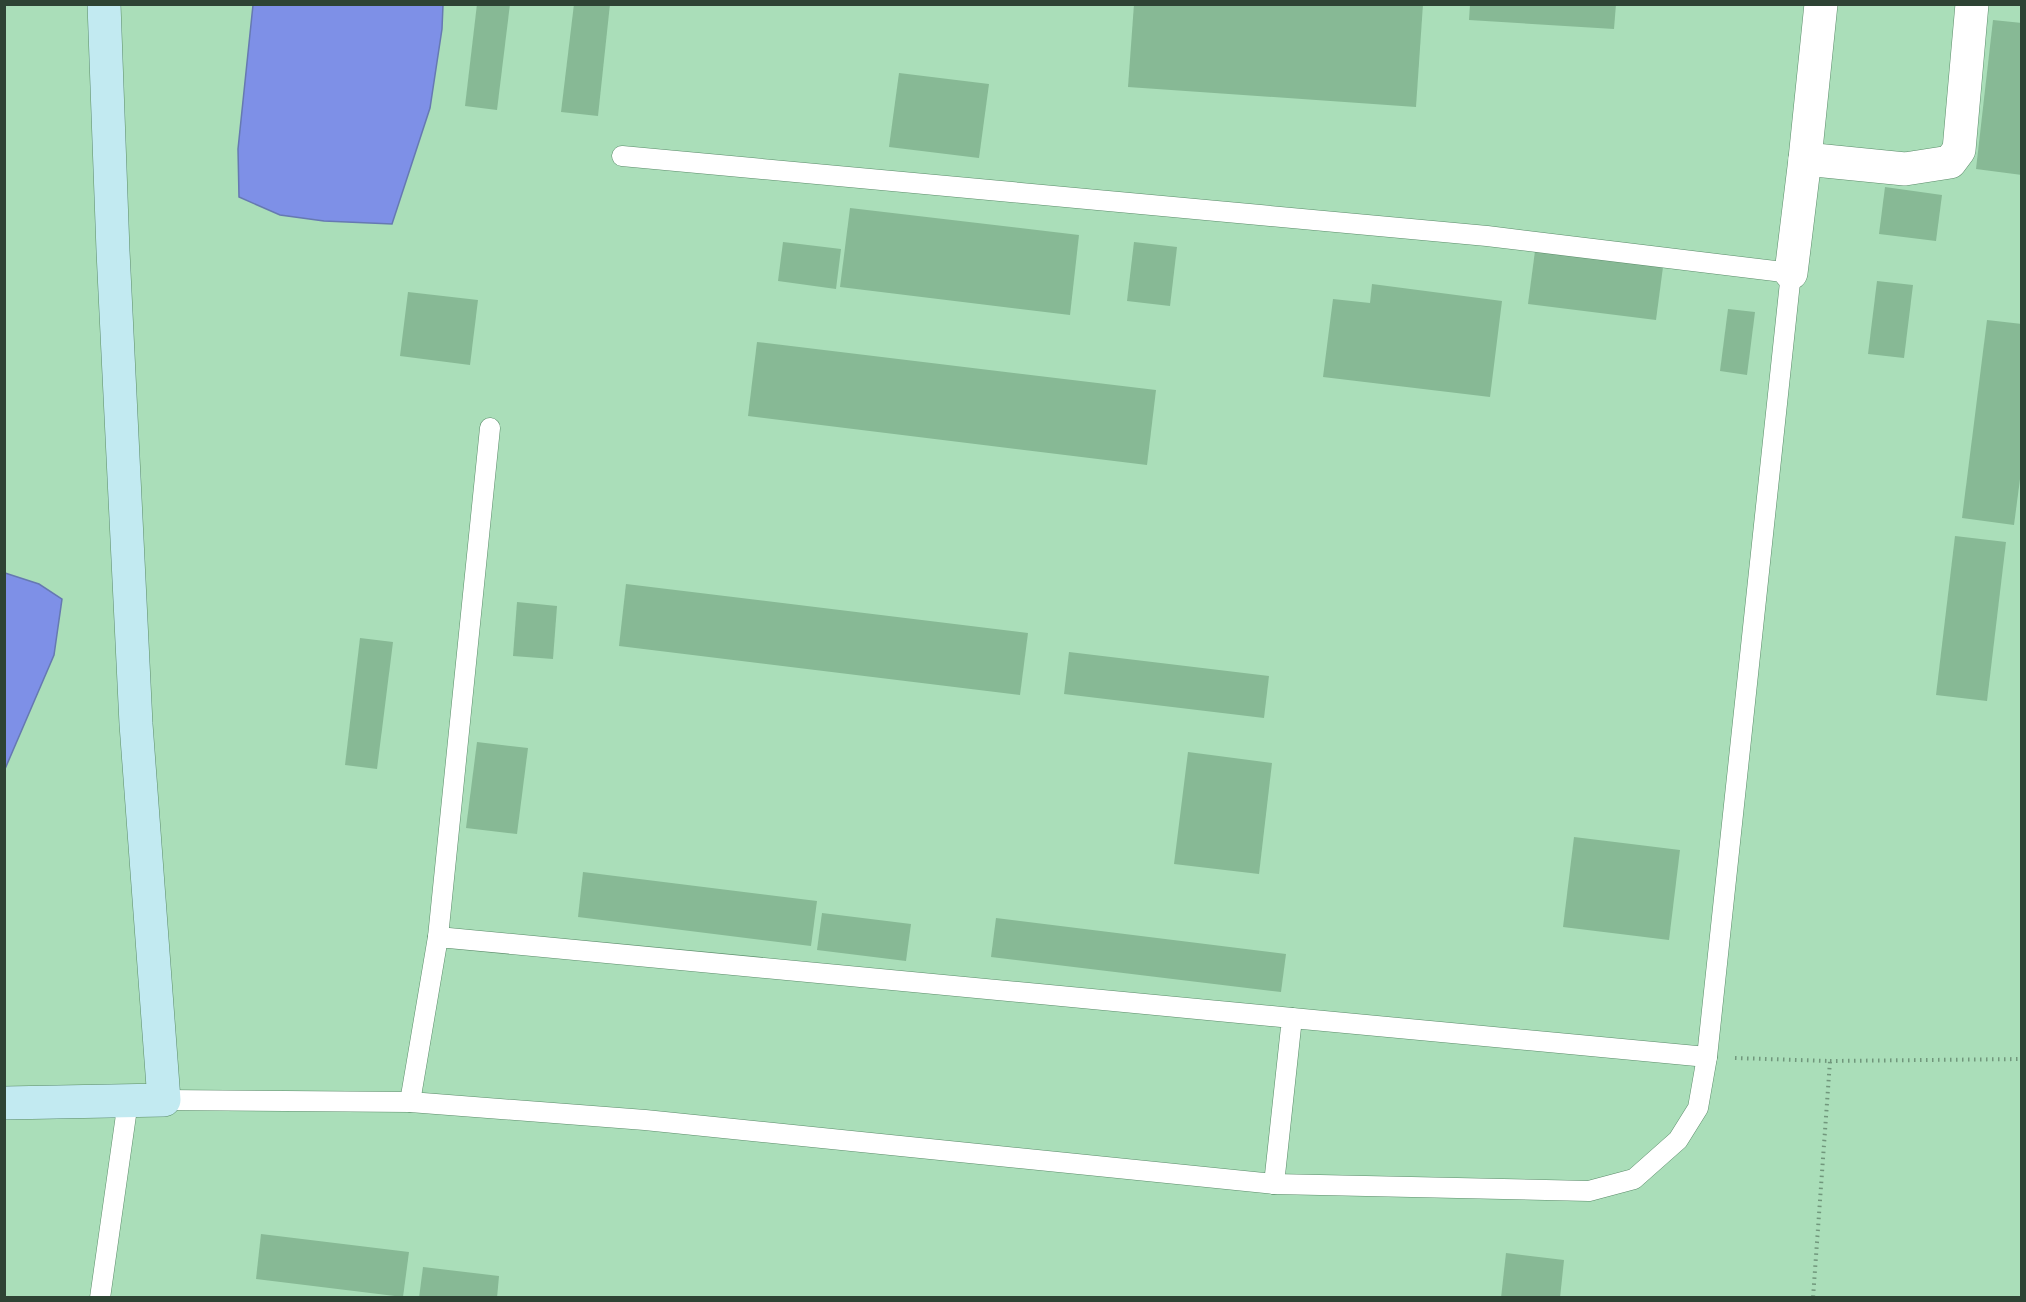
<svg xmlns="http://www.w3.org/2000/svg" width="2026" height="1302" font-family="Commissioner,sans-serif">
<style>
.water{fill:#7e90e7;stroke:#6679b1;stroke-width:1.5}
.building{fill:#87b995}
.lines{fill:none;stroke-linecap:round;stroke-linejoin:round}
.lane-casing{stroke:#5b8c6a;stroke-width:21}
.street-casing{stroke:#5b8c6a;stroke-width:34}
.secondary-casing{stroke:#5b8c6a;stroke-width:34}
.path{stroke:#71977c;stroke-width:4;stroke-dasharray:1.5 4.5;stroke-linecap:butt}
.lane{stroke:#fff;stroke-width:20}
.street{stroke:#fff;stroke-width:33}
.secondary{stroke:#c2eaf1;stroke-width:33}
</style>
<rect width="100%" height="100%" fill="#aadeb9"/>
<g class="water">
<polygon points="253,5 443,5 442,29 430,108 392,224 324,221 280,215 239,197 238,149"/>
<polygon points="5,573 39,584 62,599 54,655 5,769"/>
</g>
<g class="building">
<polygon points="477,4 510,4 497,110 465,106"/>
<polygon points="574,4 610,4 598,116 561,112"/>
<polygon points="1134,4 1423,4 1416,107 1128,87"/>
<polygon points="1470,4 1616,4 1614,29 1469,20"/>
<polygon points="1993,20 2022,23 2022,175 1976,169"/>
<polygon points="899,73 989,84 979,158 889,147"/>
<polygon points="1885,187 1942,195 1936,241 1879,234"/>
<polygon points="850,208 1079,235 1070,315 840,287"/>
<polygon points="783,242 841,249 836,289 778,281"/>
<polygon points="1134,242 1177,247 1170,306 1127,301"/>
<polygon points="1535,251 1663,267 1656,320 1528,304"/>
<polygon points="1877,281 1913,285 1904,358 1868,354"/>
<polygon points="1372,284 1502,301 1490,397 1323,377 1333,299 1370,303"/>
<polygon points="408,292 478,300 470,365 400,356"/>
<polygon points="1728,309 1755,312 1747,375 1720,371"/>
<polygon points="1987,320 2022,324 2022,464 2014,525 1962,518"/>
<polygon points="757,342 1156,390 1147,465 748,416"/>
<polygon points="1955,536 2006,542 1987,701 1936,695"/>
<polygon points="626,584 1028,633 1020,695 619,646"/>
<polygon points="517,602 557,606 553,659 513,656"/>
<polygon points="360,638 393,642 377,769 345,765"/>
<polygon points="1069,652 1269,676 1264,718 1064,694"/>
<polygon points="477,742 528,748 517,834 466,828"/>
<polygon points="1188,752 1272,763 1259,874 1174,864"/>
<polygon points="1574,837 1680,850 1669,940 1563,927"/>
<polygon points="583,872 817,901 811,946 578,917"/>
<polygon points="822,913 911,924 906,961 817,950"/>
<polygon points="996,918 1286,954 1281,992 991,957"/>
<polygon points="261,1234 409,1252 403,1297 256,1279"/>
<polygon points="1506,1253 1564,1260 1560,1298 1501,1298"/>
<polygon points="423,1267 499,1276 497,1298 419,1298"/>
</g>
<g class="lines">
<g class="lane-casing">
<g id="lane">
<polyline points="438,937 490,428"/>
<polyline points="1292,1018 1707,1057"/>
<polyline points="164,1100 410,1102 645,1120 1274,1184 1589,1191 1634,1179 1678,1140 1698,1108 1707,1057 1791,273 1487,236 622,156"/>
<polyline points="410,1102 438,937 1292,1018 1274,1184"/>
<polyline points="100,1298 128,1101"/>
</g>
</g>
<g class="street-casing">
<g id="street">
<polyline points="1805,159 1905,169 1950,162 1959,150 1972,4"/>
<polyline points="1791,273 1805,159 1821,4"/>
</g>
</g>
<g class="secondary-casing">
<polyline id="secondary" points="4,1103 164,1100 136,724 113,251 104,4"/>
</g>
<g class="path">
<polyline points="1735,1058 1830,1061 1813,1298"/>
<polyline points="1830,1061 2022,1059"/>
</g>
<use href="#lane" class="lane"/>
<use href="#street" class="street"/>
<use href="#secondary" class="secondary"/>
</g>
<rect width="2026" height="1302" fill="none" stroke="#2e4334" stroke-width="12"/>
</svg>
